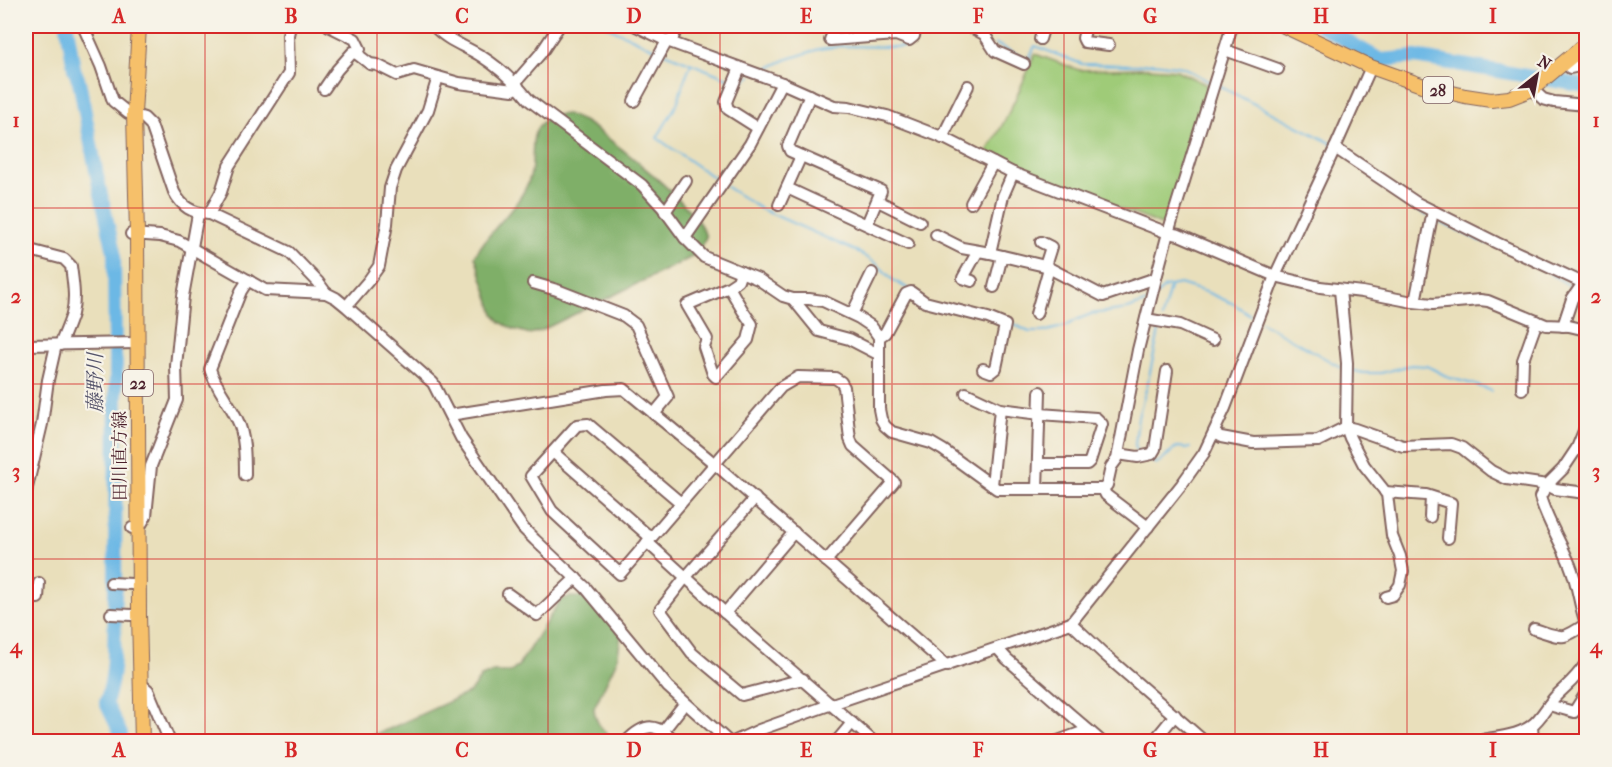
<svg xmlns="http://www.w3.org/2000/svg" width="1612" height="767" font-family="'IM FELL French Canon','Noto Serif JP',serif">
<style>
.green{fill:#9fcb78;stroke:#747552;stroke-width:1.5}
.forest{fill:#7faf68;stroke:#64674a;stroke-width:1.5}
.lines{fill:none;stroke-linecap:round;stroke-linejoin:round}
.stream{stroke:#6cb8e5;stroke-width:2}
.river{stroke:#6cb8e5;stroke-width:14}
.minor-casing{stroke:#82625d;stroke-width:14}
.major-casing{stroke:#82625d;stroke-width:16}
.minor{stroke:#fff;stroke-width:10}
.major{stroke:#f6c06b;stroke-width:14}
.grid{fill:none;stroke:#d62828;stroke-width:1.5;stroke-opacity:0.55}
.labels{text-anchor:middle;dominant-baseline:central;stroke-width:4.5;stroke-linejoin:round;paint-order:stroke}
.shield{fill:#f7f3e8;stroke:#7e5f64;stroke-width:1.5}
.shield-label{font-size:16px;font-weight:bold;fill:#4a1f2b}
.street-label{font-size:18px;fill:#4a1f2b;stroke:#f7f3e8}
.water-label{font-size:20px;font-style:italic;fill:#56556c;stroke:#f7f3e8}
.neatline{fill:none;stroke:#d62828;stroke-width:2}
.grid-label{font-size:20px;text-anchor:middle;font-weight:bold;fill:#d62828}
</style>
<rect width="100%" height="100%" fill="#f7f3e8"/>
<filter id="ink" filterUnits="userSpaceOnUse"><feTurbulence type="fractalNoise" baseFrequency=".0167" numOctaves="2"/><feDisplacementMap in="SourceGraphic" scale="12" xChannelSelector="R" yChannelSelector="G"/><feConvolveMatrix kernelMatrix="1 2 1 2 8 2 1 2 1" color-interpolation-filters="sRGB"/></filter>
<filter id="wash" filterUnits="userSpaceOnUse"><feTurbulence type="fractalNoise" baseFrequency=".008" numOctaves="4" result="noise"/><feDisplacementMap in="SourceGraphic" scale="24" xChannelSelector="R" yChannelSelector="G"/><feGaussianBlur stdDeviation="1.35" result="paint"/><feColorMatrix in="noise" values="0 0 0 0 0 0 0 0 0 0 0 0 0 0 0 0 0 1.4 0 .05"/><feComposite in="paint" operator="in"/></filter>
<g filter="url(#wash)">
<rect width="100%" height="100%" fill="#e9dfbb"/>
<path class="green" d="M1035,54L1079,70L1148,68L1176,70L1207,85L1167,221L1161,225L1014,166L986,153C1006,122 1021,88 1035,54Z"/>
<g class="forest">
<path d="M566,114C571,116 577,118 583,121C610,137 699,208 706,237L699,251L688,259L540,331L530,334L513,329L500,322L494,314L475,256C490,228 521,207 530,177C535,162 529,139 538,127C544,118 555,115 566,114Z"/>
<path d="M571,597H581L592,602L621,636L617,660L594,708C595,724 604,732 616,741L353,742L389,729L470,692L481,677L493,672H511L519,665L557,605L562,599Z"/>
</g>
<g class="lines">
<g class="stream">
<polyline points="606,26 657,50"/>
<polyline points="996,44 1028,60 1035,46 1082,64 1139,65 1154,63 1183,67 1210,82"/>
<polyline points="665,53 732,80"/>
<polyline points="691,64 685,78 677,104 657,138 720,182"/>
<polyline points="762,71 785,60 819,49 842,46 895,47 910,46"/>
<polyline points="738,82 740,83 751,76"/>
<polyline points="1217,85 1331,143 1332,145"/>
<polyline points="725,186 761,209 858,252 877,264 894,281 909,289"/>
<polyline points="1387,189 1427,216"/>
<polyline points="1435,220 1487,244"/>
<polyline points="1549,273 1572,287"/>
<polyline points="1156,295 1165,287 1180,284 1206,292 1234,304 1256,319"/>
<polyline points="1162,318 1170,287"/>
<polyline points="1008,321 1029,332 1043,332 1066,326 1076,320 1091,314 1128,309 1147,302"/>
<polyline points="1261,322 1342,368"/>
<polyline points="1351,370 1363,373 1381,373 1411,365 1427,366 1450,378 1473,384 1492,391"/>
<polyline points="1140,453 1137,451 1135,445 1138,417 1147,386 1160,326"/>
<polyline points="1148,458 1157,464 1177,447 1190,448"/>
</g>
<g class="river">
<path d="M67,26L74,69L79,81L98,181L114,252L115,357L116,363L115,597C113,635 118,666 106,703L121,734L119,742"/>
<polyline points="1321,26 1381,60 1415,57 1586,86"/>
</g>
</g>
</g>
<g filter="url(#ink)">
<g class="lines">
<g class="minor-casing">
<g id="minor">
<path d="M83,26L101,66L113,101L128,113L144,118L151,125L174,192C182,207 192,213 209,214L289,252L318,282L326,293"/>
<polyline points="329,26 355,39 360,49 357,54 370,64 377,65 397,75 414,70 459,83 513,90 518,86"/>
<path d="M434,26C446,40 465,46 481,56C500,68 515,82 529,100L642,185L663,208L685,238L704,257L758,279L783,296L793,299H809L823,301L859,318L871,326L879,337V409L881,419L885,426L892,432L931,443L943,450L997,489H1103"/>
<polyline points="636,26 667,41 782,83 834,106 849,107 887,116 944,138 1013,173 1168,233 1179,235 1275,276 1320,287 1362,292 1413,302 1433,304 1480,300 1488,301 1546,325 1569,326 1586,330"/>
<polyline points="836,26 830,40 896,35 909,40 914,36 916,26"/>
<polyline points="962,26 971,27 984,34 995,51 1024,64"/>
<polyline points="1086,26 1083,38 1085,42 1109,45"/>
<polyline points="1040,39 1044,26"/>
<polyline points="671,42 678,26"/>
<polyline points="1225,50 1278,69"/>
<polyline points="1565,63 1570,68 1579,66 1586,60"/>
<polyline points="740,68 726,102 728,109 758,128"/>
<polyline points="515,83 541,53 559,26"/>
<polyline points="324,89 337,70 353,52 357,54"/>
<polyline points="1532,89 1543,99 1554,102 1586,105"/>
<polyline points="810,95 788,146 790,151 881,191 867,224"/>
<polyline points="634,101 667,41"/>
<polyline points="942,138 968,86"/>
<polyline points="1335,148 1417,203 1497,243 1583,283 1586,280"/>
<polyline points="1013,173 1003,196 990,253 1045,266 1103,296 1156,278"/>
<polyline points="787,188 908,244"/>
<polyline points="878,201 920,222"/>
<polyline points="971,203 993,163"/>
<polyline points="779,205 801,156"/>
<polyline points="665,212 686,181"/>
<polyline points="209,214 221,192 229,166 289,73 288,35 290,26"/>
<polyline points="131,234 160,236 179,241 265,290 326,293 336,298 347,307 433,383 461,438 523,528 535,540 586,588 668,687 729,742"/>
<polyline points="936,235 962,248 990,253"/>
<polyline points="685,238 750,144 782,83"/>
<polyline points="1041,242 1051,247 1045,266"/>
<path d="M26,249L64,259L71,266C73,282 76,298 72,314C69,324 64,335 60,345"/>
<polyline points="972,281 963,278 978,251"/>
<polyline points="533,283 557,290 624,316 636,325 668,397 654,414"/>
<polyline points="729,287 743,311 752,324 748,340 716,377 713,374 704,347 707,339 687,305 729,287 738,281 741,272"/>
<polyline points="994,287 1002,256"/>
<polyline points="1340,290 1347,363 1346,427 1350,438 1364,465 1387,494 1392,536 1400,556 1403,571 1400,585 1393,595 1386,597"/>
<polyline points="793,299 819,331 849,339 878,354"/>
<polyline points="350,302 369,280 379,266 387,224 390,188 396,170 428,110 438,77"/>
<polyline points="1413,302 1416,297 1433,211"/>
<polyline points="852,314 872,273"/>
<polyline points="1036,314 1049,268"/>
<polyline points="1146,319 1180,325 1213,340"/>
<polyline points="1563,326 1572,299 1583,283"/>
<polyline points="879,337 885,333 906,294 911,292 925,302 988,318 1005,325 996,368 991,372 983,369"/>
<polyline points="26,345 137,343"/>
<polyline points="1522,389 1523,360 1537,321"/>
<polyline points="966,393 1000,409"/>
<polyline points="450,415 606,390 624,389 715,464 947,666"/>
<path d="M1586,426L1577,448L1563,469L1547,485L1540,497C1547,521 1561,542 1570,565C1578,584 1579,605 1586,623"/>
<polyline points="1214,433 1221,437 1253,443 1318,441 1346,427 1355,429 1403,446 1451,444 1462,448 1491,471 1507,479 1547,485 1555,489 1586,493"/>
<polyline points="553,452 651,538"/>
<polyline points="1118,454 1138,457 1152,454 1155,449 1167,371"/>
<path d="M245,475C245,458 245,434 237,419C229,402 216,388 210,369L241,291L248,280"/>
<polyline points="992,485 1000,409 1040,414 1096,418 1102,424 1090,461 1087,464 1038,464"/>
<polyline points="1037,489 1040,392"/>
<polyline points="1103,489 1107,485 1111,467 1117,459 1138,350 1156,278 1168,233 1232,26"/>
<polyline points="1103,489 1106,495 1148,527"/>
<polyline points="26,492 42,424 48,380 56,345"/>
<polyline points="1385,492 1426,495 1451,503 1448,538"/>
<polyline points="755,498 685,578 660,610 692,653 742,695 803,679"/>
<polyline points="681,503 588,424 577,425 531,476 552,511 620,574 781,387 798,377 835,378 841,382 844,387 850,439 853,446 894,482 826,561"/>
<polyline points="1430,517 1431,497"/>
<polyline points="132,528 139,528 146,516 151,466 177,400 176,366 183,296 198,214"/>
<polyline points="647,542 725,613 874,742"/>
<polyline points="111,583 132,584"/>
<polyline points="508,594 537,615 576,578"/>
<polyline points="26,597 38,598 39,583"/>
<polyline points="725,613 794,532"/>
<polyline points="111,614 132,615"/>
<polyline points="1071,623 1105,655 1205,742"/>
<path d="M1534,629C1563,638 1561,641 1586,624"/>
<polyline points="998,649 1007,659 1102,742"/>
<polyline points="141,684 148,690 170,742"/>
<polyline points="1549,705 1574,712 1586,693"/>
<polyline points="1532,725 1533,742"/>
<polyline points="664,730 685,703"/>
<path d="M626,742C646,721 657,724 677,742"/>
<polyline points="733,742 759,730 832,704 1071,623 1182,484 1204,453 1225,408 1275,276 1335,148 1371,67"/>
<polyline points="836,742 852,723"/>
<polyline points="1055,742 1088,730"/>
<polyline points="1153,742 1175,715"/>
<path d="M1467,742C1487,738 1514,738 1531,726C1541,719 1547,706 1555,697C1568,684 1576,679 1586,663"/>
</g>
</g>
<g class="major-casing">
<g id="major">
<polyline points="139,26 134,114 137,234 139,614 142,742"/>
<polyline points="1284,26 1371,67 1427,87 1465,96 1491,100 1509,98 1532,89 1586,44"/>
</g>
</g>
<use href="#minor" class="minor"/>
<use href="#major" class="major"/>
</g>
</g>
<path class="grid" d="M205,26V742M377,26V742M548,26V742M720,26V742M892,26V742M1064,26V742M1235,26V742M1407,26V742M26,208H1586M26,384H1586M26,559H1586"/>
<g class="labels">
<g class="shield">
<rect x="1423" y="77" width="30" height="26" rx="4.5"/>
<rect x="123" y="370" width="30" height="26" rx="4.5"/>
</g>
<g class="shield-label">
<text x="1438" y="90">28</text>
<text x="138" y="383">22</text>
</g>
<g class="street-label">
<text transform="translate(120 456) rotate(-90)">田川直方線</text>
</g>
<g class="water-label">
<text transform="translate(95 383) rotate(-90)">藤野川</text>
</g>
</g>
<rect width="1612" height="767" fill="none" stroke="#f7f3e8" stroke-width="66"/>
<g transform="translate(1537 75) rotate(31)" stroke="#f7f3e8" stroke-width="4.5" paint-order="stroke">
<path d="M0-4.5L10 22L0 15L-10 22Z" fill="#4a1f2b"/>
<text y="-9" font-size="16" font-weight="bold" text-anchor="middle" fill="#4a1f2b">N</text>
</g>
<rect x="33" y="33" width="1546" height="701" class="neatline"/>
<g class="grid-label">
<text x="119" y="23">A</text>
<text x="291" y="23">B</text>
<text x="462" y="23">C</text>
<text x="634" y="23">D</text>
<text x="806" y="23">E</text>
<text x="978" y="23">F</text>
<text x="1150" y="23">G</text>
<text x="1321" y="23">H</text>
<text x="1493" y="23">I</text>
<text x="16" y="127">1</text>
<text x="1596" y="127">1</text>
<text x="16" y="303">2</text>
<text x="1596" y="303">2</text>
<text x="16" y="478">3</text>
<text x="1596" y="478">3</text>
<text x="16" y="653">4</text>
<text x="1596" y="653">4</text>
<text x="119" y="757">A</text>
<text x="291" y="757">B</text>
<text x="462" y="757">C</text>
<text x="634" y="757">D</text>
<text x="806" y="757">E</text>
<text x="978" y="757">F</text>
<text x="1150" y="757">G</text>
<text x="1321" y="757">H</text>
<text x="1493" y="757">I</text>
</g>
</svg>
